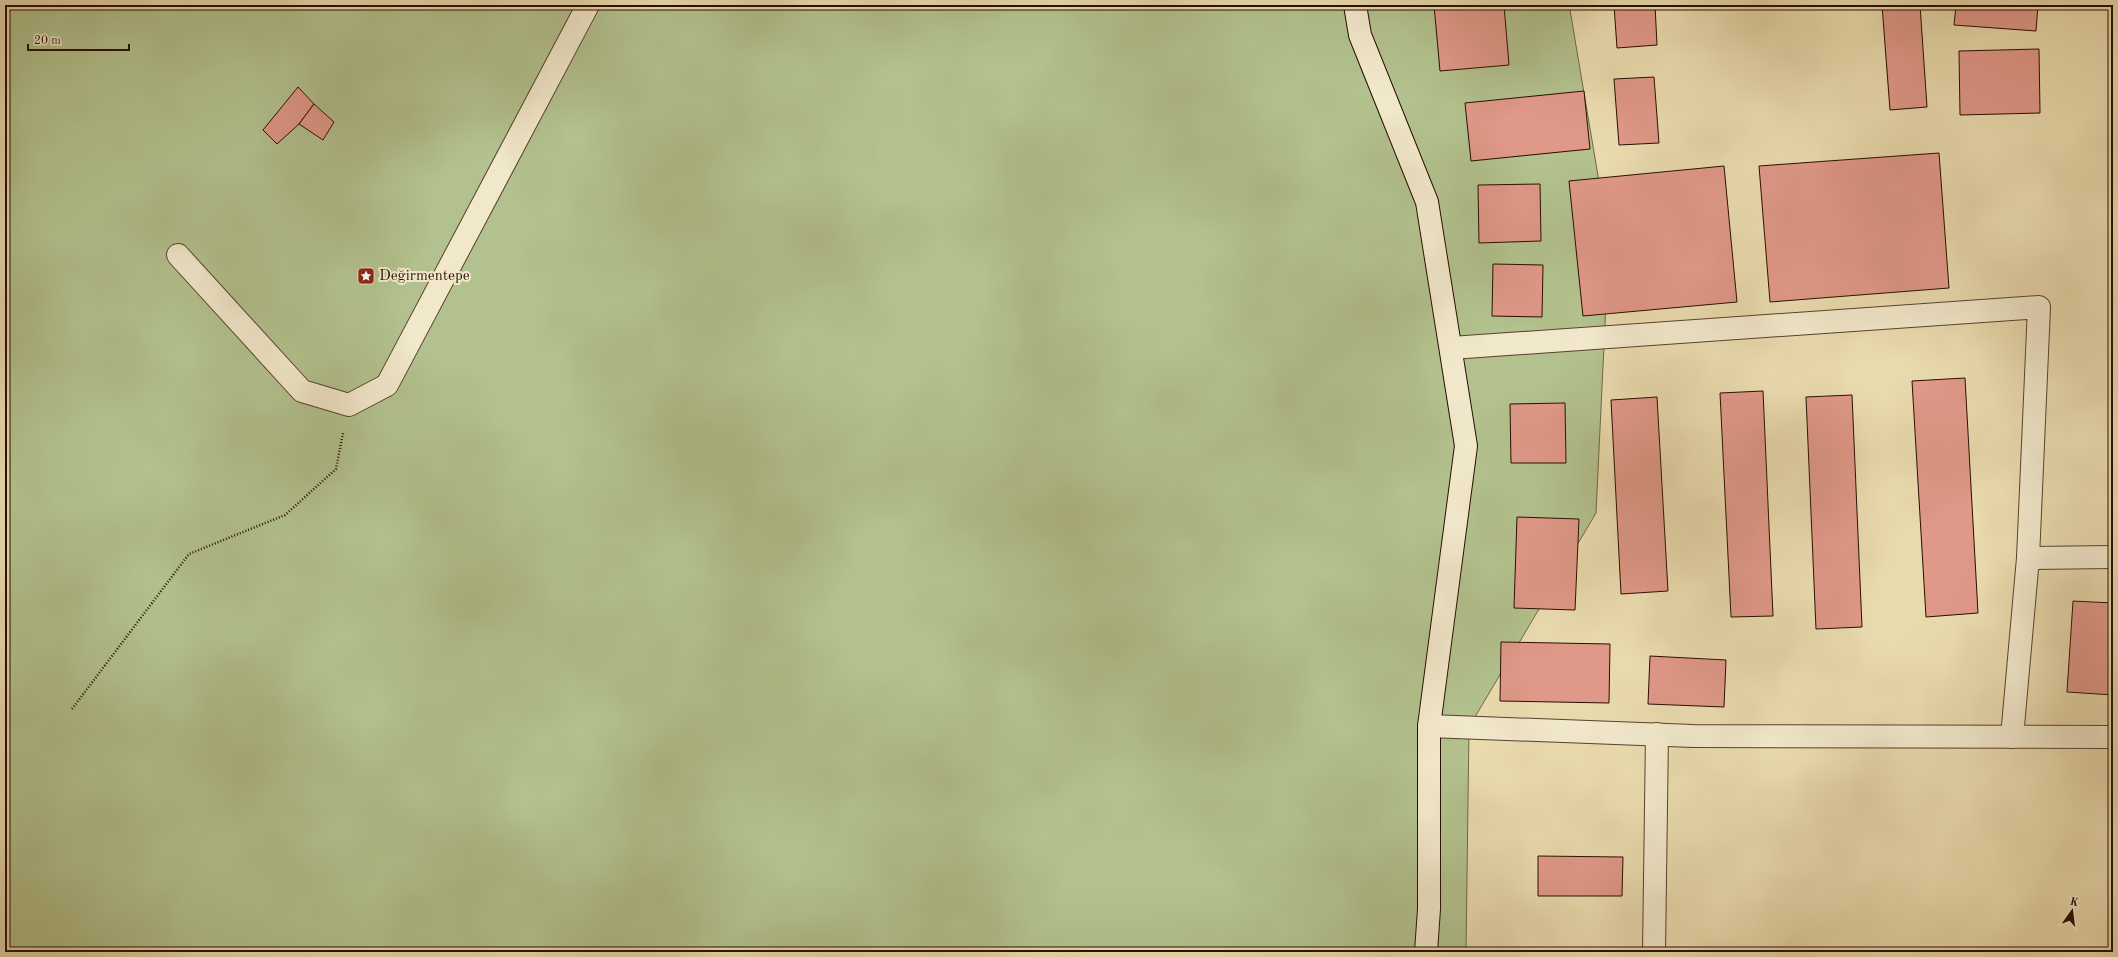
<svg xmlns="http://www.w3.org/2000/svg" width="2118" height="957" font-family="'Old Standard TT',serif">
<style>
.green{fill:#b2c18d;stroke:#6d6847}
.building{fill:#e09888;stroke:#280e01}
.lines{fill:none;stroke-linecap:round;stroke-linejoin:round}
.street-casing{stroke:#58412c;stroke-width:24}
.secondary-casing{stroke:#280e01;stroke-width:24}
.path{stroke:#280e01;stroke-width:2.5;stroke-dasharray:1 2;stroke-linecap:butt}
.street{stroke:#f1e7ca;stroke-width:22}
.secondary{stroke:#f1e7ca;stroke-width:22}
.labels{text-anchor:middle;dominant-baseline:central;stroke-width:4;stroke-linejoin:round;paint-order:stroke}
.poi-label{font-size:15px;fill:#280e01;stroke:#f1e7ca;text-anchor:start}
</style>
<rect width="100%" height="100%" fill="#e9daad"/>
<filter id="stains"><feTurbulence type="fractalNoise" baseFrequency=".005" numOctaves="4"/><feColorMatrix values="0 0 0 0 .2 0 0 0 0 .09 0 0 0 0 .02 0 0 0 .5 -.17"/></filter>
<radialGradient id="worn" r=".72"><stop offset=".6" stop-color="#630" stop-opacity="0"/><stop offset="1" stop-color="#630" stop-opacity=".3"/></radialGradient>
<polygon class="green" points="5,5 1563,5 1570,10 1609,241 1596,513 1469,727 1466,952 5,952"/>
<g class="building">
<polygon points="1434,5 1504,5 1509,65 1440,71"/>
<polygon points="1614,5 1655,5 1657,45 1617,48"/>
<polygon points="1882,5 1920,5 1927,107 1890,110"/>
<polygon points="1956,5 2038,5 2036,31 1954,25"/>
<polygon points="2039,49 2040,113 1960,115 1959,51"/>
<polygon points="1654,77 1659,143 1619,145 1614,79"/>
<polygon points="298,87 314,104 299,124 277,144 263,130"/>
<polygon points="1584,91 1590,149 1471,161 1465,103"/>
<polygon points="314,104 334,122 323,140 299,124"/>
<polygon points="1939,153 1949,288 1770,302 1759,166"/>
<polygon points="1724,166 1737,302 1583,316 1569,181"/>
<polygon points="1540,184 1541,241 1479,243 1478,185"/>
<polygon points="1493,264 1543,265 1542,317 1492,316"/>
<polygon points="1965,378 1978,613 1926,617 1912,381"/>
<polygon points="1763,391 1773,616 1731,617 1720,393"/>
<polygon points="1852,395 1862,627 1816,629 1806,397"/>
<polygon points="1657,397 1668,591 1621,594 1611,400"/>
<polygon points="1565,403 1566,463 1511,463 1510,404"/>
<polygon points="1517,517 1579,519 1575,610 1514,608"/>
<polygon points="2073,601 2113,603 2113,695 2067,692"/>
<polygon points="1501,642 1610,644 1609,703 1500,701"/>
<polygon points="1650,656 1726,660 1724,707 1648,704"/>
<polygon points="2110,792 2113,792 2113,853 2109,853"/>
<polygon points="1538,856 1623,857 1622,896 1538,896"/>
</g>
<g class="lines">
<g class="street-casing">
<g id="street">
<polyline points="178,255 302,391 349,405 387,385 588,5"/>
<polyline points="1451,348 2039,307 2028,558 2012,737"/>
<polyline points="2028,558 2113,557"/>
<polyline points="1429,726 1693,736 2113,737"/>
<polyline points="1654,952 1657,734"/>
</g>
</g>
<g class="secondary-casing">
<polyline id="secondary" points="1355,5 1360,35 1427,202 1466,446 1429,726 1429,909 1426,952"/>
</g>
<polyline class="path" points="72,709 189,554 285,515 336,469 343,433"/>
<use href="#street" class="street"/>
<use href="#secondary" class="secondary"/>
</g>
<defs>
<g id="sight-square" transform="scale(0.9)"><rect x="-9" y="-9" width="18" height="18" rx="4" fill="#8f2418" stroke="#f1e7ca"/><path d="M0-6L1.8-2.2L6-1.7L2.9 1.2L3.7 5.4L0 3.3L-3.7 5.4L-2.9 1.2L-6-1.7L-1.8-2.2Z" fill="#fff"/></g>
</defs>
<g fill-rule="evenodd">
<use href="#sight-square" x="366" y="276"/>
</g>
<g class="labels">
<g class="poi-label">
<text x="379" y="276">Değirmentepe</text>
</g>
</g>
<rect width="2118" height="957" fill="none" stroke="#e9daad" stroke-width="20"/>
<rect x="6" y="6" width="2106" height="945" fill="none" stroke="#280e01" stroke-width="2"/>
<rect x="10" y="10" width="2098" height="937" fill="none" stroke="#280e01"/>
<g transform="translate(2072 911) rotate(14)" stroke="#f1e7ca" stroke-width="3" paint-order="stroke">
<path d="M0-3L7 15L0 10L-7 15Z" fill="#280e01"/>
<text y="-6" font-size="11" font-weight="bold" text-anchor="middle" fill="#280e01">K</text>
</g>
<path d="M28 44v6h101v-6" fill="none" stroke="#280e01" stroke-width="2"/>
<text x="34" y="44" font-size="12" fill="#280e01" stroke="#f1e7ca" stroke-width="3" paint-order="stroke">20 m</text>
<rect width="100%" height="100%" filter="url(#stains)"/>
<rect width="100%" height="100%" fill="url(#worn)"/>
</svg>
